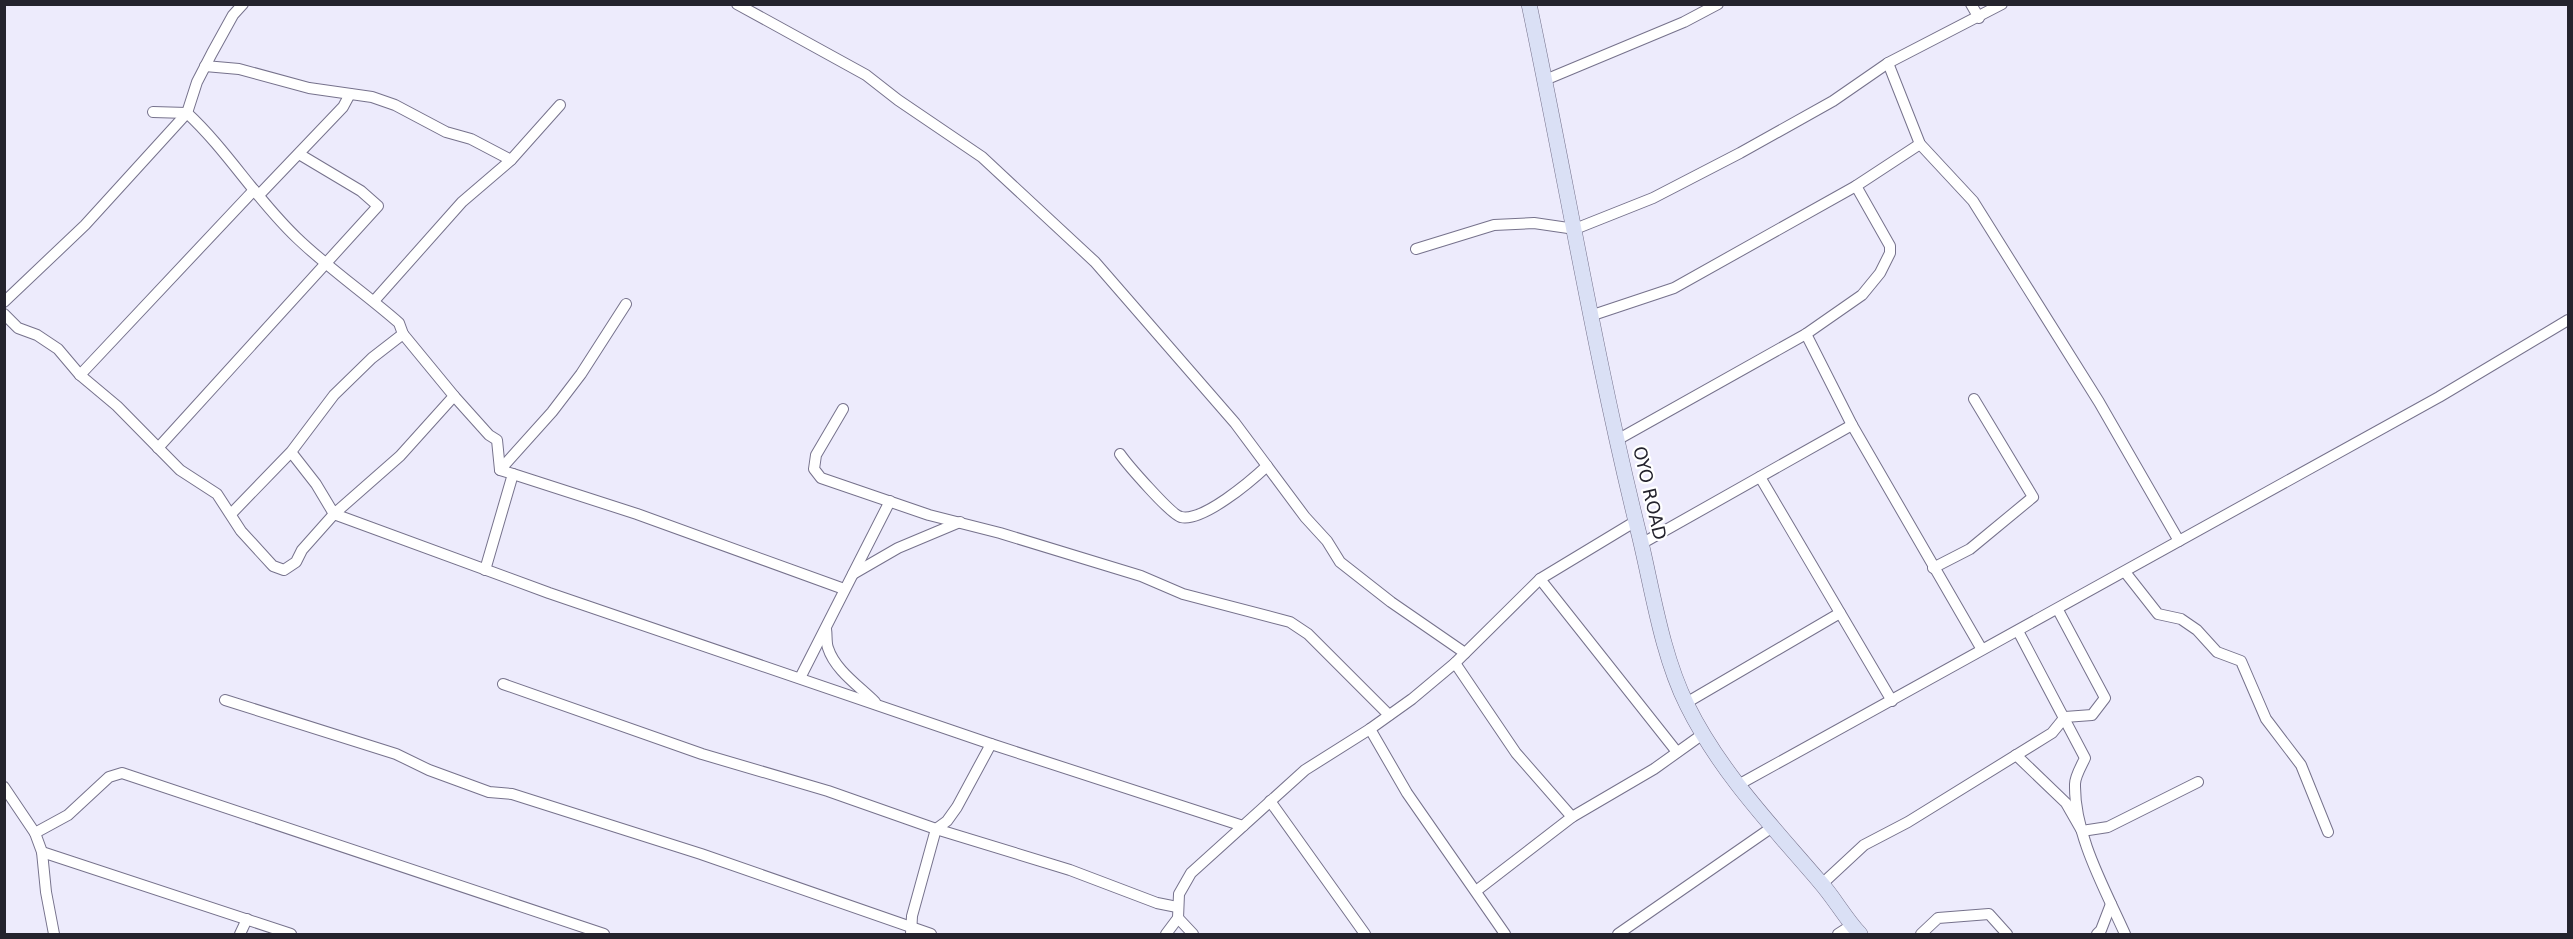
<svg xmlns="http://www.w3.org/2000/svg" width="2573" height="939" font-family="'DejaVu Sans',sans-serif">
<style>
.lines{fill:none;stroke-linecap:round;stroke-linejoin:round}
.street-casing{stroke:#76728c;stroke-width:12}
.secondary-casing{stroke:#76728c;stroke-width:16}
.street{stroke:#fff;stroke-width:10}
.secondary{stroke:#dae0f5;stroke-width:15}
.labels{text-anchor:middle;dominant-baseline:central;stroke-width:4.5;stroke-linejoin:round;paint-order:stroke}
.street-label{font-size:18px;fill:#24232d;stroke:#fff}
</style>
<rect width="100%" height="100%" fill="#edebfc"/>
<g class="lines">
<g class="street-casing">
<g id="street">
<polyline points="737,4 866,75 898,100 982,157 1095,262 1235,423 1305,517 1327,541 1340,562 1391,602 1465,653"/>
<polyline points="1971,4 1979,18"/>
<polyline points="1888,63 1920,144 1973,201 2099,402 2179,541"/>
<polyline points="205,66 239,69 309,88 372,97 395,105 446,132 471,139 511,160"/>
<polyline points="1545,80 1684,22 1718,4"/>
<path d="M153,112L187,113C227,150 256,199 296,237C328,268 366,294 399,323L403,334"/>
<polyline points="259,195 343,107 350,94"/>
<polyline points="1416,249 1494,225 1534,223 1575,229 1653,198 1740,153 1833,101 1888,63 2002,4"/>
<polyline points="374,301 462,202 511,160 560,105"/>
<polyline points="4,302 85,225 187,113 197,82 212,53 233,15 243,4"/>
<polyline points="4,314 18,328 37,335 58,349 80,375 117,406 180,470 217,494 241,531 273,566 284,570 296,562 302,550 334,514 549,593 991,744 1243,826"/>
<polyline points="1593,315 1674,288 1856,186 1920,144"/>
<polyline points="1806,334 1852,425 1981,648"/>
<polyline points="80,375 254,190"/>
<polyline points="454,396 489,435 497,440 500,470"/>
<polyline points="843,409 816,455 814,469 821,478 929,515 1000,533 1141,576 1183,594 1290,622 1308,634 1389,715"/>
<polyline points="1617,440 1806,334 1862,295 1880,273 1890,253 1890,246 1856,186"/>
<polyline points="158,448 378,206 361,191 299,154"/>
<path d="M1120,454C1127,464 1171,515 1181,517C1203,522 1251,481 1267,466"/>
<polyline points="513,474 637,514 844,589"/>
<polyline points="1760,477 1892,701"/>
<polyline points="231,514 291,452 334,395 372,358 403,334 454,396 400,456 334,514 316,484 291,452"/>
<polyline points="1641,544 1852,425"/>
<polyline points="1933,568 1970,549 2033,497 1974,399"/>
<polyline points="485,570 513,474 500,470 552,412 581,374 626,304"/>
<polyline points="2125,572 2158,614 2181,619 2197,630 2217,652 2241,661 2266,719 2301,765 2328,832"/>
<polyline points="853,574 898,548 960,522"/>
<polyline points="1540,579 1677,752"/>
<path d="M826,629C827,635 826,643 828,648C835,670 859,686 875,702"/>
<path d="M2018,631L2085,758C2082,765 2075,776 2075,784C2074,835 2105,889 2125,934"/>
<polyline points="1455,663 1516,753 1572,817"/>
<polyline points="800,678 890,501"/>
<polyline points="503,684 702,754 828,791 936,829 1070,870 1157,903 1177,907"/>
<polyline points="225,700 396,754 429,770 489,792 512,794 701,854 931,934"/>
<polyline points="1686,703 1840,613"/>
<polyline points="1370,729 1407,793 1505,934"/>
<polyline points="2016,755 2066,803 2082,831 2108,827 2198,782"/>
<polyline points="1738,785 2439,397 2568,320"/>
<polyline points="4,787 35,833 42,852 46,892 54,934"/>
<polyline points="1270,801 1365,934"/>
<polyline points="35,833 68,815 109,777 122,773 604,934"/>
<polyline points="42,852 291,934"/>
<polyline points="1822,884 1864,845 1908,822 2052,733 2065,717 2092,715 2105,698 2058,610"/>
<polyline points="1476,891 1572,817 1654,769 1703,734"/>
<polyline points="1178,918 1193,934"/>
<polyline points="240,934 247,919"/>
<polyline points="911,934 912,916 936,829 947,821 957,807 991,744"/>
<polyline points="1166,934 1178,918 1179,894 1191,873 1305,770 1370,729 1412,699 1455,663 1540,579 1636,521"/>
<polyline points="1618,934 1771,828"/>
<polyline points="1838,934 1852,925"/>
<polyline points="1921,934 1938,918 1989,914 2007,934"/>
<polyline points="2097,934 2101,930 2111,904"/>
</g>
</g>
<g class="secondary-casing">
<path id="secondary" d="M1529,4C1566,179 1595,356 1638,530C1652,586 1661,653 1687,705C1720,772 1772,826 1820,882C1835,899 1845,918 1860,934"/>
</g>
<use href="#street" class="street"/>
<use href="#secondary" class="secondary"/>
</g>
<g class="labels">
<g class="street-label">
<text transform="translate(1650 493) rotate(77)">OYO ROAD</text>
</g>
</g>
<rect width="2573" height="939" fill="none" stroke="#24232d" stroke-width="12"/>
</svg>
